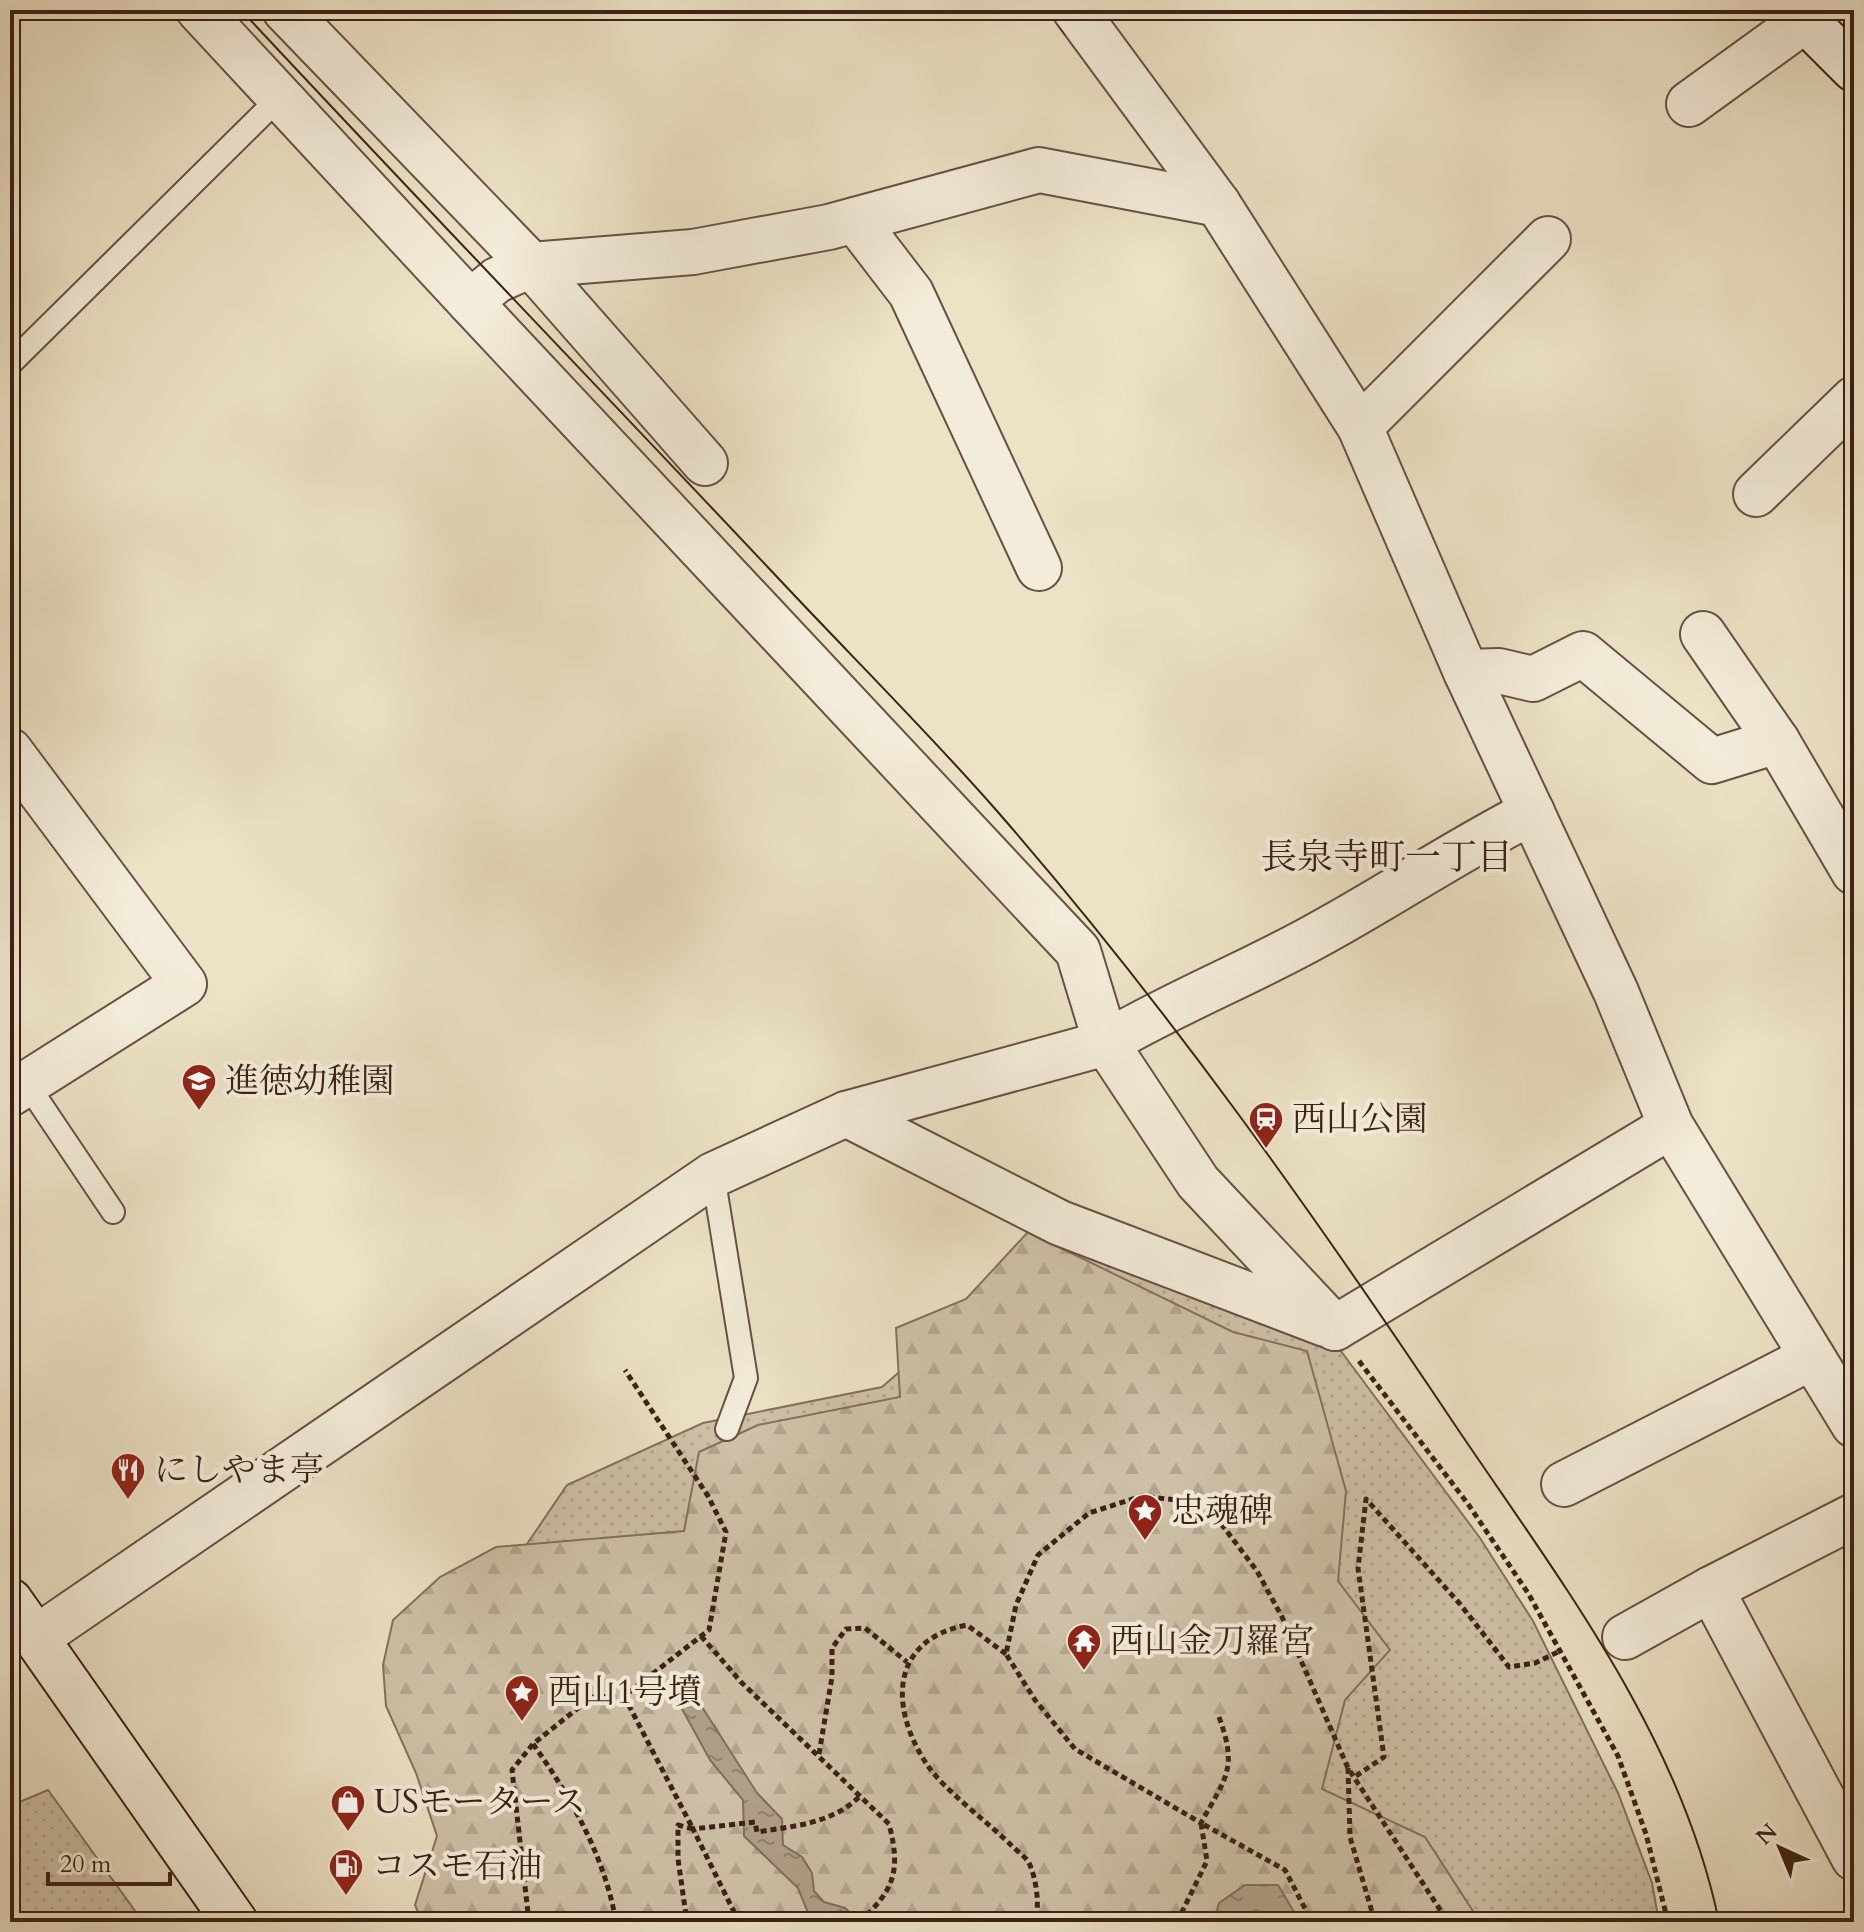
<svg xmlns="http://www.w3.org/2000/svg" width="1864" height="1932" font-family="Cardo,'Noto Serif JP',serif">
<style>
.grass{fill:url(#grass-dots);stroke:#84715f;stroke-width:2}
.forest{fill:url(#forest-firs);stroke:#84715f;stroke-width:2}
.water{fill:url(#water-ripples);stroke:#816d5c;stroke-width:2}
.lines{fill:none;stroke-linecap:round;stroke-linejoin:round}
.lane-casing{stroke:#675142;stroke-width:26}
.street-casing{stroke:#675142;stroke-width:48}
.secondary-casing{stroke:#3b2116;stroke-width:48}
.path{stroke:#3b2116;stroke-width:5;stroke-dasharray:6 4;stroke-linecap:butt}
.lane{stroke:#f3ecda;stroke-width:22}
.street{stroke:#f3ecda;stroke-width:44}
.secondary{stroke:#f3ecda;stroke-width:44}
.tram{stroke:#3b2116;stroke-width:2}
.labels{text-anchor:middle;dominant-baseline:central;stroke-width:8;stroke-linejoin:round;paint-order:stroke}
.poi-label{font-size:34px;fill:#3b2116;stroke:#f3ecda;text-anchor:start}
.neighbourhood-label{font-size:36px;fill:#3b2116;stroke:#f3ecda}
</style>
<defs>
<pattern id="grass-dots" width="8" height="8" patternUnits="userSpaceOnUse" patternTransform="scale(2)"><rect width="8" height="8" fill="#cec1a8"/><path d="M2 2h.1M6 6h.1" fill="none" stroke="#b2a690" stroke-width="1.8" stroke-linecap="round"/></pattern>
<pattern id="forest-firs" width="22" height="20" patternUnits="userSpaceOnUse" patternTransform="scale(2)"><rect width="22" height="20" fill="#cec1a8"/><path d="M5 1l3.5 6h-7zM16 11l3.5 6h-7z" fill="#b2a690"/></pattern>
<pattern id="water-ripples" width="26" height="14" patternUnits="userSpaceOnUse" patternTransform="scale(2)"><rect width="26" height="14" fill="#b0a08a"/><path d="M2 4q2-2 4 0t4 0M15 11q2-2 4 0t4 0" fill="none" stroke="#908270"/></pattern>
</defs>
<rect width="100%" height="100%" fill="#ece2c6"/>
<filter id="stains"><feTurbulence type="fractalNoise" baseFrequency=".0025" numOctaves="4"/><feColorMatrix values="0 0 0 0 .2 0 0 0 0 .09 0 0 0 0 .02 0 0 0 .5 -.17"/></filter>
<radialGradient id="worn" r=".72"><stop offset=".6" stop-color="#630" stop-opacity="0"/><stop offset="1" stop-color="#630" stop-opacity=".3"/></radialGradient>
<g class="grass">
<polygon points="1053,1238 1326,1331 1480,1538 1533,1621 1618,1793 1652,1883 1659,1922 455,1922 426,1693 567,1485 703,1423 882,1387"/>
<polygon points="48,1790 143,1922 10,1922 10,1806"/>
</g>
<polygon class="forest" points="1028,1232 1233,1332 1307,1351 1346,1491 1338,1581 1390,1650 1345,1700 1322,1789 1425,1837 1480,1922 422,1922 415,1905 437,1836 416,1773 386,1706 383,1665 393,1620 440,1577 496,1547 684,1531 699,1452 758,1425 900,1397 896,1328 966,1299"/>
<g class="water">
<polygon points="695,1696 757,1793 782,1819 783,1845 802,1857 812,1873 814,1891 824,1902 845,1908 860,1922 838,1922 834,1918 822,1922 810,1918 798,1888 744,1836 743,1800 710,1760 681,1707"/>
<polygon points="1245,1885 1278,1885 1300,1922 1214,1922 1219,1903"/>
</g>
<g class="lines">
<g class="lane-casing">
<g id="lane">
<polyline points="10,364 280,97"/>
<polyline points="27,1084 113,1212"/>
<polyline points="713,1175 746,1378 727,1429"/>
</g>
</g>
<g class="street-casing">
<g id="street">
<polyline points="199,10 470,302"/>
<polyline points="285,10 531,265 705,463"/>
<polyline points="1075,10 1218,204 1360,427 1466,672 1616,992 1671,1126 1854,1425"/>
<polyline points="1689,104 1805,20"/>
<path d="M1218,204L1039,170L829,227L693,252L531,265L497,280L470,302L1078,951L1106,1043C1174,1003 1245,975 1314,937C1388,897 1457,850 1532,812"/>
<polyline points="855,220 911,293 1039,568"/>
<polyline points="1360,427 1548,239"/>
<polyline points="1756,494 1854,399"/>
<polyline points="1703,634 1777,741"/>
<polyline points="1466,672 1499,671 1533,679 1583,654 1712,761 1777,741 1854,872"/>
<polyline points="10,751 184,984 10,1094"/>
<polyline points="846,1114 1060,1223 1325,1324"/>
<polyline points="1335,1328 1671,1126"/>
<polyline points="1564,1484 1812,1357"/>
<polyline points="1854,1516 1711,1589 1854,1858"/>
<polyline points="1625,1637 1711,1589"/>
<polyline points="36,1638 713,1175 846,1114 1106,1043 1198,1182 1335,1328"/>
</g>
</g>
<g class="secondary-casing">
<g id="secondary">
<polyline points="1795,10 1854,69"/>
<polyline points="1081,17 1089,10"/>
<polyline points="10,1601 235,1922"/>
</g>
</g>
<g class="path">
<polyline points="1359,1361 1468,1504 1528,1593 1618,1756 1646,1834 1668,1922"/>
<path d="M701,1636L741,1682L889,1824C901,1870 895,1890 859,1922"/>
<path d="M1006,1654L967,1625C889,1640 889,1709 928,1766C945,1791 989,1823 1012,1846C1017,1851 1026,1857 1029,1863C1036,1877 1041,1909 1034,1922"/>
<polyline points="624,1696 693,1829 678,1825 678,1859 687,1922"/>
<path d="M1219,1717C1238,1769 1226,1777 1201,1823L1075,1749L1035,1700L1006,1654L1016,1605L1038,1555L1089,1513L1142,1496L1176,1500L1216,1517L1257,1571L1282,1617L1348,1768L1448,1922"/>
<path d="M533,1744C571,1797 605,1857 616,1922"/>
<polyline points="819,1754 832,1677 832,1648 846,1629 865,1628 907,1662"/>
<polyline points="1348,1768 1350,1837 1375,1922"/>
<polyline points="1356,1776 1384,1757 1358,1568 1366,1499 1460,1604 1509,1667 1535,1663 1560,1651"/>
<polyline points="529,1922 512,1770 533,1744 592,1697 624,1696 709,1630 726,1532 708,1496 625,1370"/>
<path d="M739,1922L693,1829L755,1822L757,1832C794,1826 831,1824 859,1797"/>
<polyline points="1177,1922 1207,1861 1201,1823 1285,1870 1312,1922"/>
</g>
<use href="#lane" class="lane"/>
<use href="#street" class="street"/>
<use href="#secondary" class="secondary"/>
<path class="tram" d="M241,10C419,201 600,389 779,579C851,656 927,731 997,811C1166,1005 1314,1214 1457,1428C1561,1582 1681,1737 1719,1922"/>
</g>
<defs>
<g id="school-pin" transform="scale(1.8)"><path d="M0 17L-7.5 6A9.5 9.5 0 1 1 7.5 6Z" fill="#8f2418" stroke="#f3ecda"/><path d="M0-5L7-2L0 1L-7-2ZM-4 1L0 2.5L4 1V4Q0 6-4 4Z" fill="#fff"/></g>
<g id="station-pin" transform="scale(1.8)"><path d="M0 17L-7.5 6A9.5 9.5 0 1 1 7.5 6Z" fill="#8f2418" stroke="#f3ecda"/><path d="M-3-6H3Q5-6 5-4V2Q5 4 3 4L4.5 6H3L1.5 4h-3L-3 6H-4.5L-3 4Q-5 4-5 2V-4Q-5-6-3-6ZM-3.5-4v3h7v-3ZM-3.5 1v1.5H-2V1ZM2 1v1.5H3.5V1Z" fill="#fff"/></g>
<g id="restaurant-pin" transform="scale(1.8)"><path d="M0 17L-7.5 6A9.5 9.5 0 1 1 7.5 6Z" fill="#8f2418" stroke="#f3ecda"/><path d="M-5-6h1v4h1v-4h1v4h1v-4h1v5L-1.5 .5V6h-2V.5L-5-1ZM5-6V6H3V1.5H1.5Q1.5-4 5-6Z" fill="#fff"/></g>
<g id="sight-pin" transform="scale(1.8)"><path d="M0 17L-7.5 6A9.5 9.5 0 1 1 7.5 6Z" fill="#8f2418" stroke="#f3ecda"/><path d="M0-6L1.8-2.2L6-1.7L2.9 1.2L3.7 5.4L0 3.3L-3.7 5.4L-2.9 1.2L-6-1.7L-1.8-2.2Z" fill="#fff"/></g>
<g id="temple-pin" transform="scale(1.8)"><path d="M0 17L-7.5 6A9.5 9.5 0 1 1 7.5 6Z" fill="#8f2418" stroke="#f3ecda"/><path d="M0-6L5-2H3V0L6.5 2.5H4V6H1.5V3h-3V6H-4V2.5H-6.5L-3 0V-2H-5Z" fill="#fff"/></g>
<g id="shop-pin" transform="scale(1.8)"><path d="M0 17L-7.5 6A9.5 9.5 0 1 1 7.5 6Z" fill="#8f2418" stroke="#f3ecda"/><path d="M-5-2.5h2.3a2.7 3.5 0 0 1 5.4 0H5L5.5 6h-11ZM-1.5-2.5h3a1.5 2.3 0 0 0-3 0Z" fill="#fff"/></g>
<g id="fuel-pin" transform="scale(1.8)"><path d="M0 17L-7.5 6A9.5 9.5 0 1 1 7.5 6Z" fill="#8f2418" stroke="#f3ecda"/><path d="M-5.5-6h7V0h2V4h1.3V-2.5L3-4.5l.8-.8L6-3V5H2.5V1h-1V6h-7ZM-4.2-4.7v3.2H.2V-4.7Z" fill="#fff"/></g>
</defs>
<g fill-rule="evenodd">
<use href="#school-pin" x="199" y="1081"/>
<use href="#station-pin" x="1266" y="1119"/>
<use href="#restaurant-pin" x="128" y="1470"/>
<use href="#sight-pin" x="1145" y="1511"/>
<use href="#temple-pin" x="1084" y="1641"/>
<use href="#sight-pin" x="522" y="1692"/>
<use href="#shop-pin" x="348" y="1802"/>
<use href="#fuel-pin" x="346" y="1866"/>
</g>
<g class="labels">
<g class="poi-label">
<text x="225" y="1081">進徳幼稚園</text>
<text x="1292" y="1119">西山公園</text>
<text x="154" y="1470">にしやま亭</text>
<text x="1171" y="1511">忠魂碑</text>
<text x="1110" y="1641">西山金刀羅宮</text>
<text x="548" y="1692">西山1号墳</text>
<text x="374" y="1802">USモータース</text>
<text x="372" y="1866">コスモ石油</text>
</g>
<g class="neighbourhood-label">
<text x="1387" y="857">長泉寺町一丁目</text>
</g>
</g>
<rect width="1864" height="1932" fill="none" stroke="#ece2c6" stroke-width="40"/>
<rect x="12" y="12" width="1840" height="1908" fill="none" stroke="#3b2116" stroke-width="4"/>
<rect x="20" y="20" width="1824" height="1892" fill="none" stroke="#3b2116" stroke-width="2"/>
<g transform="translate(1780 1848) rotate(316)" stroke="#f3ecda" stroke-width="6" paint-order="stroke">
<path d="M0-6L14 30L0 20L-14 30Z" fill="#3b2116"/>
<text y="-12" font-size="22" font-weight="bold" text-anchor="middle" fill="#3b2116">N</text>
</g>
<path d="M48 1872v12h122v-12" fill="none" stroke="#3b2116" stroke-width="4"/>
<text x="60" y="1872" font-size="24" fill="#3b2116" stroke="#f3ecda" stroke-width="6" paint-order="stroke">20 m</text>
<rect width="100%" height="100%" filter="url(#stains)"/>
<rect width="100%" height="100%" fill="url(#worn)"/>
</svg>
